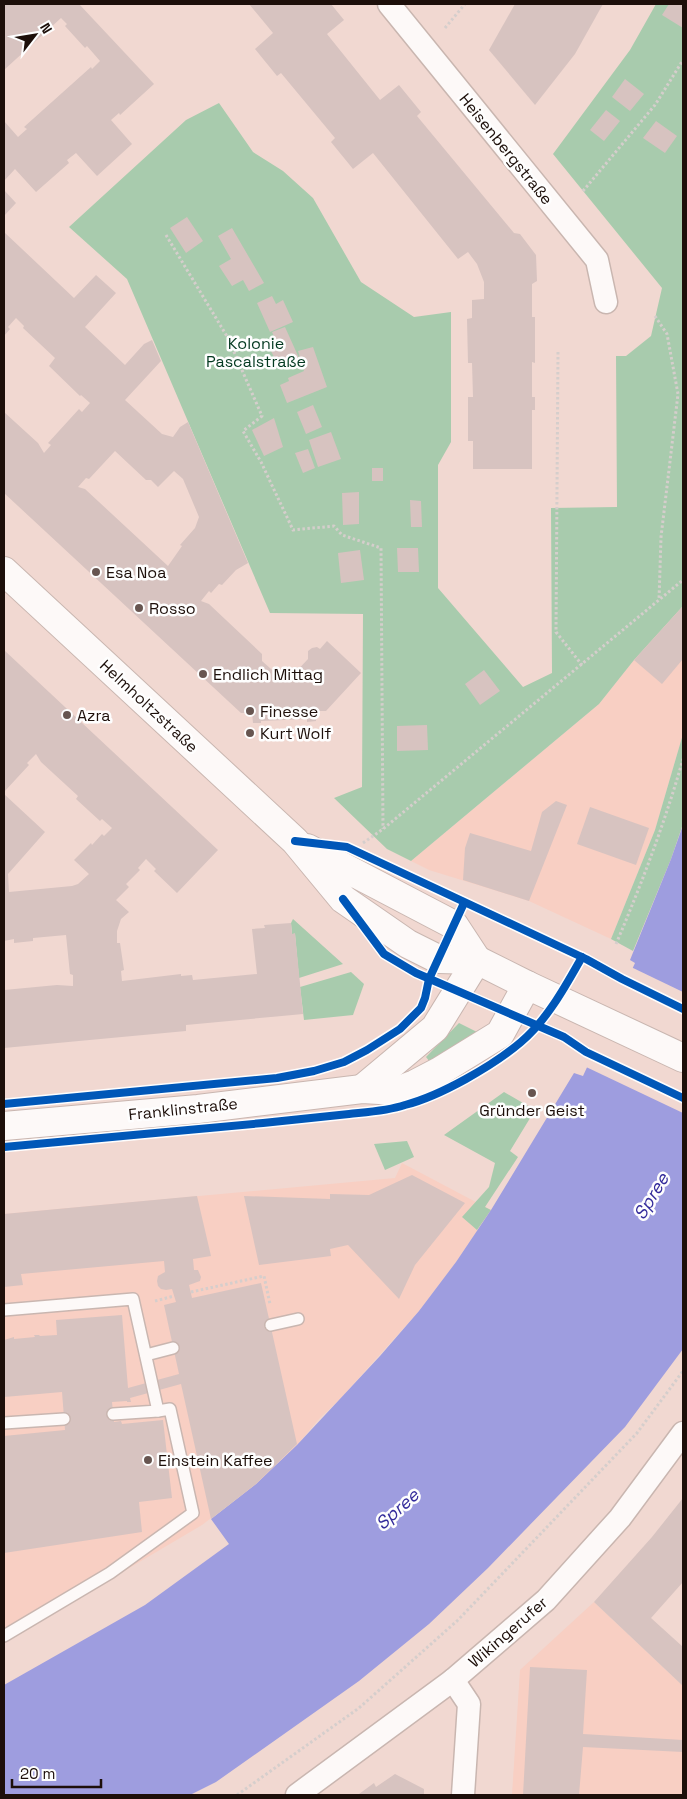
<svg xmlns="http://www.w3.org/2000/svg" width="687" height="1799" font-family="'Space Grotesk',sans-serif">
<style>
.built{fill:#f8cfc3}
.green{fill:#a8cbad}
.water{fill:#9e9ddf}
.pier{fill:#f1d8d1}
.building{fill:#d7c3c0;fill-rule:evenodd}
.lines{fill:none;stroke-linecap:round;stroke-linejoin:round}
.lane-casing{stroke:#c9b6b0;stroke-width:14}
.street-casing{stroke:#c9b6b0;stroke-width:25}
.secondary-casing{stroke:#c9b6b0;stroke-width:30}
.path{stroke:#d5cecc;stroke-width:3;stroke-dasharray:2.5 2.5;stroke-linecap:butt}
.lane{stroke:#fdf9f8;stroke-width:11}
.street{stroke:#fdf9f8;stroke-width:22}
.secondary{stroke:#fdf9f8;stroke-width:28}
.cycleway-casing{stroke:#fefefe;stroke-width:11}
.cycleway{stroke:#0057b8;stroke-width:8}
.poi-dot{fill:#675550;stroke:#fefefe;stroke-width:2}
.labels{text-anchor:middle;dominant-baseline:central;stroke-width:5;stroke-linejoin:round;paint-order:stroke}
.street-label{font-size:16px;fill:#1d0f0a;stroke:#fefefe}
.park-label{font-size:16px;fill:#033920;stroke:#fefefe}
.poi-label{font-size:16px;fill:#1d0f0a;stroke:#fefefe;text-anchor:start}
.water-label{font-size:18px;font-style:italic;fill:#332b9b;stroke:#fefefe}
</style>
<rect width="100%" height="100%" fill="#f1d8d1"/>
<g class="built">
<polygon points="683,606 683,734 655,830 611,939 529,901 429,870 411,861 599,704 634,660"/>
<polygon points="402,1163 491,1210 456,1262 419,1311 340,1399 319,1419 297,1445 256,1484 202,1525 4,1642 4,1214 395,1178"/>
<polygon points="594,1602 683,1686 683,1795 512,1795 520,1670"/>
</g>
<g class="green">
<polygon points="656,4 683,4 683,606 634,660 599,704 411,861 387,849 334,798 362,787 363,614 270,613 127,279 69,227 186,120 219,103 253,152 283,171 313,198 361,282 414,317 451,312 451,442 438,465 438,588 523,687 552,673 551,508 617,507 616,356 626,356 651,336 662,288 553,154 630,50"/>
<polygon points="683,734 683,824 671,859 633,951 611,939 655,830"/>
<polygon points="293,919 343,964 299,978 295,934 292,934 291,923"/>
<polygon points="351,972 364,984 353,1015 304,1020 300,987"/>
<polygon points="459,1023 477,1032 430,1062 426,1057"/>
<polygon points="504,1092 535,1110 510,1151 518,1157 485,1207 491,1210 477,1230 462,1217 489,1187 495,1163 444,1135"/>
<polygon points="407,1141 414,1157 385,1170 374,1144"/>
</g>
<polygon class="water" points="683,825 683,1349 625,1427 488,1568 429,1624 359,1681 216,1782 190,1795 4,1795 4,1685 145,1605 229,1544 211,1519 256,1484 297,1445 380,1356 419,1311 456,1262 491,1210 574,1073 583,1076 635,963 630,960 671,859"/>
<polygon class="pier" points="631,967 683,992 683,1113 584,1066"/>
<g class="building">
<polygon points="4,4 79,4 154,84 120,115 119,113 111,120 132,144 97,176 76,153 67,160 69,163 36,192 15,169 4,181 4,121 18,137 27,129 24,127 91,67 92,69 100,61 87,46 85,48 65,26 67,24 61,18 4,70"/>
<polygon points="249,4 331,4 344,20 327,34 380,100 399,85 421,112 417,116 514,233 520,234 536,255 537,281 532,284 532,317 535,317 535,363 532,362 532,397 535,397 535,410 532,410 532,469 473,469 473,441 468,441 468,397 473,397 472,363 468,363 467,319 472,318 472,300 484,299 484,282 477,264 468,252 458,259 373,153 353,169 331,142 335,138 281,73 277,76 255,49 273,33"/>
<polygon points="515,4 603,4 575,54 535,105 489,50"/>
<polygon points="669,4 683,4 683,28 662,15"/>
<polygon points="625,79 644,94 630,111 612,97"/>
<polygon points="606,110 620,121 604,141 590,130"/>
<polygon points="656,121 677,136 665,153 643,138"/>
<polygon points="4,190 16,203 4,216"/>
<polygon points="187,217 203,241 186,253 170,228"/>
<polygon points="232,228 264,283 249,291 243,280 232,286 219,266 231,259 218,236"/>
<path d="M4,232L74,298L96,275L116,293L85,327L125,365L144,344L152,340L161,361L125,400L162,434L173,437L180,427L188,422L248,563L236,570L222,585L219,584L211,593L209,591L201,601L209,604L262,654V661L280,677H291L308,659V651L312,648L317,647L320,649L327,641L361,673L326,711H316V721L307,722V719L261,721V723H253L252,713H241L4,493V412L38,443L44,453L51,445L48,443L79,409L82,412L90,403L81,395L80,396L49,366L55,358L23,328L24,326L16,318L8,327L10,329L4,336ZM115,451L146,480H151L158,487L174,471L183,479L199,517L195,528L180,545L182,546L168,566L85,489L78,487L86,478L89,479Z"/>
<polygon points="272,296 276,304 283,300 293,322 270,332 257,303"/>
<polygon points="285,327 299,358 278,365 269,347 277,343 272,332"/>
<polygon points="313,347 327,387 287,403 280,385 289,381 288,378 304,371 298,351"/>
<polygon points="313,405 322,427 306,434 297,412"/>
<polygon points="274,418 283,447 264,456 252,430"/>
<polygon points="331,432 341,459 318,467 309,440"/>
<polygon points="308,449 315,468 303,473 295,453"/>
<rect x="372" y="468" width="11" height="13"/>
<polygon points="359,492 359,524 343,525 342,493"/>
<polygon points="410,500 421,501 422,527 411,527"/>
<polygon points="397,548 418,548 419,572 398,572"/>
<polygon points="360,550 364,580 341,583 338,553"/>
<polygon points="683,606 683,659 662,684 634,660"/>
<polygon points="4,650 218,850 177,893 154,871 156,869 146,859 138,868 140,870 126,884 129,887 116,900 129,912 121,919 117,931 117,943 120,943 124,970 121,971 122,981 181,974 181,976 192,975 193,980 257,974 252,929 265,928 264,925 291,923 292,934 295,933 303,1014 186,1025 186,1031 4,1048 4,990 57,985 73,986 73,975 70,974 66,935 33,938 33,941 14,943 14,939 4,941 4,794 45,832 8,874 9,892 72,886 78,884 89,874 74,860 91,843 92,845 102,834 104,836 112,828 102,819 100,821 76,799 78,796 41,762 36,754 27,763 29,765 4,792"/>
<polygon points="484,670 500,691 480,705 465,684"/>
<polygon points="427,725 428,750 397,751 397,726"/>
<polygon points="556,801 567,805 529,901 463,880 465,848 470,833 531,851 542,812"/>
<polygon points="590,807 649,828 636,865 577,844"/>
<polygon points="412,1175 465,1203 415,1265 399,1299 348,1245 330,1249 331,1256 259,1265 244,1196 330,1199 330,1194 369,1195"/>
<polygon points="197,1196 211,1256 193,1259 194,1270 198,1270 201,1277 200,1281 189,1285 192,1298 261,1283 297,1444 256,1484 211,1519 181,1384 130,1398 131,1402 127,1402 127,1401 112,1402 114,1422 121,1421 122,1424 163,1420 172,1498 139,1502 142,1532 4,1553 4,1436 65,1430 62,1392 4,1397 4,1340 14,1337 14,1339 35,1337 34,1335 39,1335 40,1336 57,1335 56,1320 122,1315 128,1388 179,1374 164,1305 176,1302 172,1289 166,1290 161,1289 158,1286 157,1281 158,1276 165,1272 164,1261 21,1274 23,1285 4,1287 4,1214"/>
<polygon points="683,1498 683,1582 651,1618 683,1647 683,1686 594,1602 652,1537"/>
<polygon points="530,1667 587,1670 583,1734 683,1740 683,1752 583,1747 579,1795 523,1795"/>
<polygon points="395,1774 424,1789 424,1795 359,1794 374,1783 376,1787"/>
</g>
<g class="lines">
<g class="lane-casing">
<g id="lane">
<polyline points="4,1310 133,1299 158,1411 113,1414"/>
<polyline points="271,1325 298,1319"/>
<polyline points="146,1355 173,1348"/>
<polyline points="4,1423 64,1419"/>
<polyline points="4,1636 110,1573 193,1513 170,1409 158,1411"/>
</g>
</g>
<g class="street-casing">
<g id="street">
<polyline points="389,4 597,260 606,302"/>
<polyline points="453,1680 469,1704 463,1795"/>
<polyline points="297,1795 453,1680 546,1600 620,1518 683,1433"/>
</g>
</g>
<g class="secondary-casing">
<g id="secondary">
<polyline points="4,571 295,841 343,899 408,944 438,959 477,960 527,985 683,1058"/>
<polyline points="307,848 454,925 477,960"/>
<polyline points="362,1089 435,1028 477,960"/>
<polyline points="4,1126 198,1109 362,1089 397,1091 415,1084 440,1071 500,1034 527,985"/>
</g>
</g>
<g class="path">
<polyline points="445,28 465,4"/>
<polyline points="583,191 655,105 683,60"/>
<polyline points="166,235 228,338 262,416 243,431 261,462 293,530 334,526 342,535 381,548 383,829"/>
<polyline points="655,316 667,334 678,394 661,537 659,600"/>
<polyline points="558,352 556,632 582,665"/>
<polyline points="363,843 383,829 683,580"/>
<path d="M616,944C642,883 665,822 683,759"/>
<polyline points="191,1292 264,1276 270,1304"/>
<polyline points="155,1301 174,1296"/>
<polyline points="237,1795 359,1708 458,1620 637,1433 683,1371"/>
</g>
<use href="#lane" class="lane"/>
<use href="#street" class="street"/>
<use href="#secondary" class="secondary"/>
<g class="cycleway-casing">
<g id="cycleway">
<polyline points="295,841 347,847 586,959 622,979 683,1009"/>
<polyline points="343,899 384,954 416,973 564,1037 586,1052 683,1098"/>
<polyline points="4,1104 277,1078 314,1071 344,1062 367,1050 400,1029 421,1008 425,998 429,979 464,903"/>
<path d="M4,1147C90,1139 177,1131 263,1123C292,1120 321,1117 349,1114C368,1112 387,1111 405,1105C440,1096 493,1066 521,1042C547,1020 565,987 582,957"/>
</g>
</g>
<use href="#cycleway" class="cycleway"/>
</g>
<g class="poi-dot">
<circle cx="96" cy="572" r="5"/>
<circle cx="139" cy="608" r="5"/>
<circle cx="203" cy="674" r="5"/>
<circle cx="250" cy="711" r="5"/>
<circle cx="67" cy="715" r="5"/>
<circle cx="250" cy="733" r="5"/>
<circle cx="532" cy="1093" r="5"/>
<circle cx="148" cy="1460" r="5"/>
</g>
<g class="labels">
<g class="street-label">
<text transform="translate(506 149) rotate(51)">Heisenbergstraße</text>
<text transform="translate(149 706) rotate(43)">Helmholtzstraße</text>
<text transform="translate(183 1109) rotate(-6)">Franklinstraße</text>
<text transform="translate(508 1632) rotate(-41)">Wikingerufer</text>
</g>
<g class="park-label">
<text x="256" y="343">Kolonie<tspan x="256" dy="18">Pascalstraße</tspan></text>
</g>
<g class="poi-label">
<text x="106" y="572">Esa Noa</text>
<text x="149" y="608">Rosso</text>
<text x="213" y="674">Endlich Mittag</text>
<text x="260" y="711">Finesse</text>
<text x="77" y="715">Azra</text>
<text x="260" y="733">Kurt Wolf</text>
<text x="532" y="1110" text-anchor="middle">Gründer Geist</text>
<text x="158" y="1460">Einstein Kaffee</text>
</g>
<g class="water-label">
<text transform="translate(651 1196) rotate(-59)">Spree</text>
<text transform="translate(397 1509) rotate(-42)">Spree</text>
</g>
</g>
<rect width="687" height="1799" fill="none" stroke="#1d0f0a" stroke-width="10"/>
<g transform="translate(35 35) rotate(59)" stroke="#fefefe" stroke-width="4" paint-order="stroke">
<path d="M0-4L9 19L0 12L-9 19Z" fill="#1d0f0a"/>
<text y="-8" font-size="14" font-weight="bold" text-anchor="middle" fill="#1d0f0a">N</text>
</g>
<path d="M12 1779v8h89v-8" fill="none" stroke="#1d0f0a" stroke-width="2.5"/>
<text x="20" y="1779" font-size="15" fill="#1d0f0a" stroke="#fefefe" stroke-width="4" paint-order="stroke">20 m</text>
</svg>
